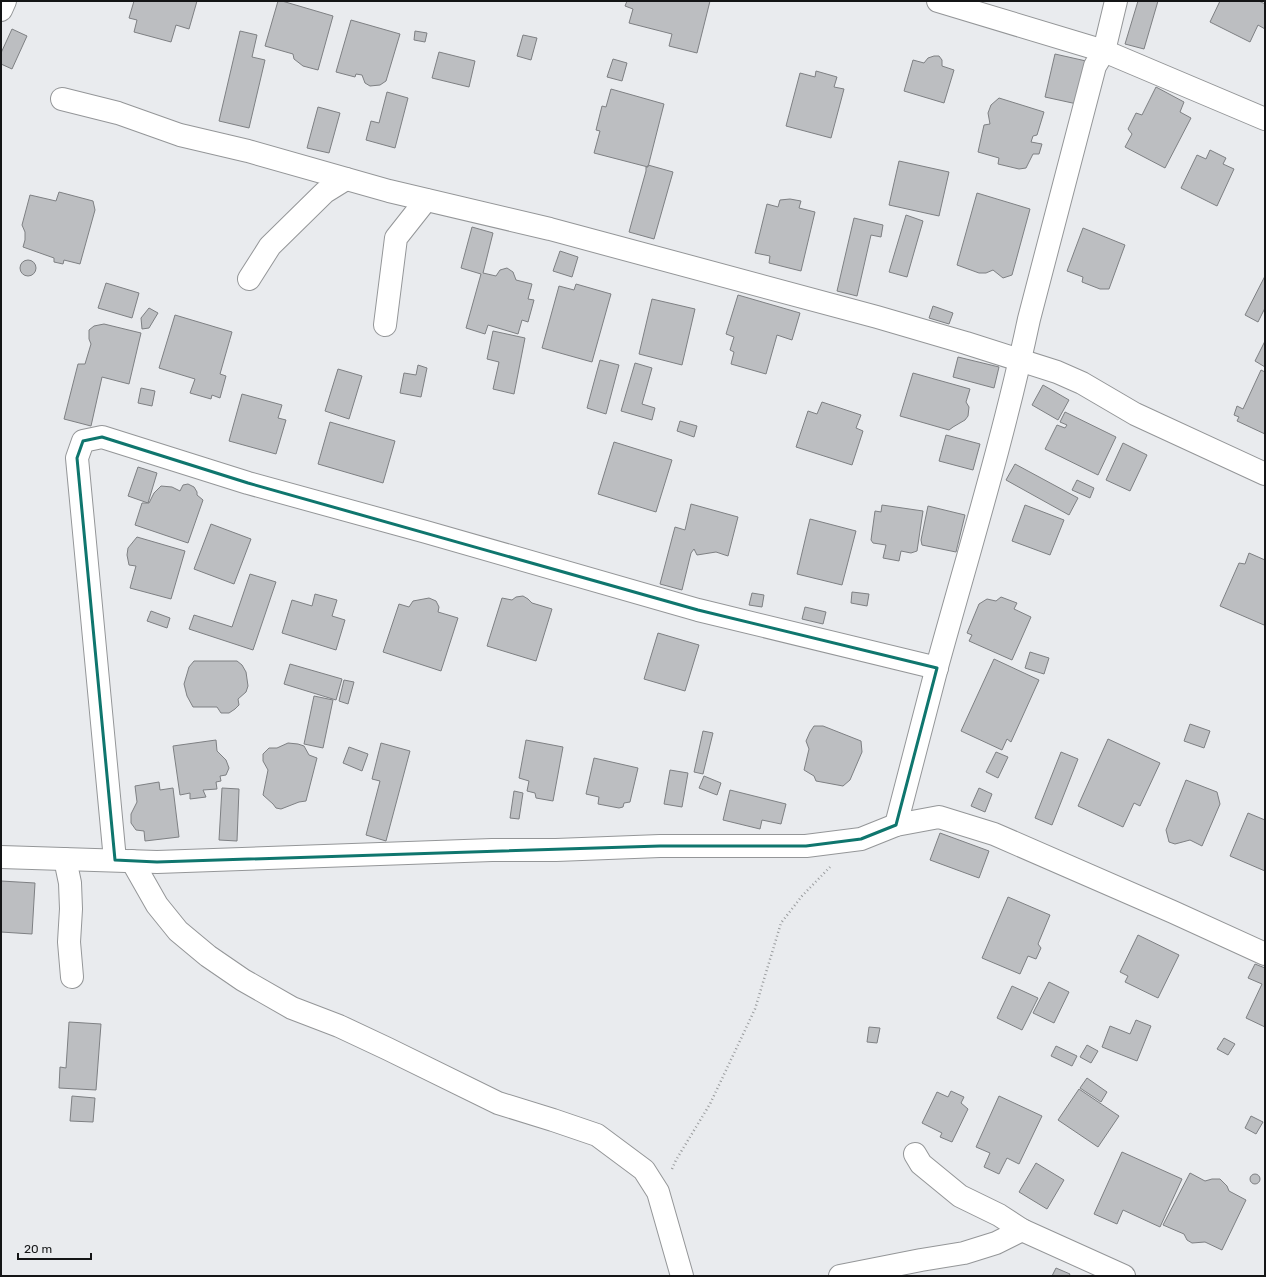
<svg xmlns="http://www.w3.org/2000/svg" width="1266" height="1277" font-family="Rubik,sans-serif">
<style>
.building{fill:#bcbec1;stroke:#7e8083}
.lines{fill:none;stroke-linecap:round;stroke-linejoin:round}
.minor-casing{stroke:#949698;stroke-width:24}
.path{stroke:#999b9d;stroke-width:2.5;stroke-dasharray:1 3;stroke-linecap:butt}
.minor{stroke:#fff;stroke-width:22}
.marked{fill:none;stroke:#0f766e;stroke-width:3;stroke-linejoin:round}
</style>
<rect width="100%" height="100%" fill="#e9ebee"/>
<g class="building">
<polygon points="134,1 197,1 189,29 176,25 171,42 134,32 137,20 129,18"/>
<polygon points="278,1 282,1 333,16 318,70 303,66 294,59 293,54 265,46"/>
<polygon points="627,1 710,1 697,53 669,46 672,34 629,23 633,9 625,6"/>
<polygon points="1138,1 1158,1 1144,49 1125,44"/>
<polygon points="1220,1 1259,1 1265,4 1265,29 1258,25 1250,42 1210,22"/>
<polygon points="351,20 400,34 386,81 380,85 370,86 365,83 362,75 356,74 355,77 336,72"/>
<polygon points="12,29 27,36 12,69 1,64 1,53"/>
<polygon points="240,31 257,35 252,57 265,60 249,128 219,121"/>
<polygon points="415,31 427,33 425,42 414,40"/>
<polygon points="523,35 537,38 531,60 517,56"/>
<polygon points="439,52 475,61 469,87 432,78"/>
<polygon points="1055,54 1086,61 1077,104 1045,97"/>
<polygon points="934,56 939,56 942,60 942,66 954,70 944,103 904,91 913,60 924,63 928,58"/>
<polygon points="613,59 627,63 622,81 607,77"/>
<polygon points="816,71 837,77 834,87 844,89 831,138 786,126 800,73 815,77"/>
<polygon points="1156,87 1184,102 1180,112 1191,118 1165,168 1125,147 1132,134 1128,129 1136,113 1142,115"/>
<polygon points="611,89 664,104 648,167 594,153 600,131 596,130 602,106 606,107"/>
<polygon points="387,92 408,98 395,148 366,140 371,121 379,123"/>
<polygon points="999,98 1044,112 1037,135 1033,136 1031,142 1042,144 1039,154 1033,154 1026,168 1019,169 998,164 999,158 978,152 984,125 990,124 988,113 991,105"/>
<polygon points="318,107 340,113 329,153 307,148"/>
<polygon points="1210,150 1226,158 1223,164 1234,169 1217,206 1181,188 1197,155 1206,159"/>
<polygon points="899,161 949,172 939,216 889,205"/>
<polygon points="648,165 673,172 654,239 629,232 646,171 646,167 648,167"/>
<polygon points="59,192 93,201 95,210 80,264 64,260 63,264 54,262 54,258 23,247 25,240 25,232 22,225 30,195 56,201"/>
<polygon points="977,193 1030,209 1012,275 1003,278 993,270 986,273 979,273 957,265"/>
<polygon points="790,199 801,201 799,208 815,212 801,271 769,263 770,256 755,253 767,204 778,207 780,200"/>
<polygon points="906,215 923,221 907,277 889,272"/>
<polygon points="854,218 883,225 881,237 871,235 857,296 837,291"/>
<polygon points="472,227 493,233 483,273 496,276 500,270 507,268 513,272 516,280 532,284 528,299 534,300 528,322 522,320 518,334 488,325 485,334 466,328 481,274 461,268"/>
<polygon points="1083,228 1125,245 1109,289 1100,289 1082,282 1083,277 1067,271"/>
<polygon points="560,251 578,257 572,277 553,271"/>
<circle cx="28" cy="268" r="8"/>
<polygon points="1265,276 1265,308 1258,322 1245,315"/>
<polygon points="106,283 139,293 132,318 98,308"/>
<polygon points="576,284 611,294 592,362 542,348 559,286 574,290"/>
<polygon points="738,295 800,313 792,340 777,335 766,374 731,364 734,352 730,350 734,337 726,334"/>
<polygon points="652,299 695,309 682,365 639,354"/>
<polygon points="933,306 953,313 949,324 929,318"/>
<polygon points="149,308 158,313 149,328 142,329 141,318"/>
<polygon points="175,315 232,332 220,374 226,376 220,398 212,395 211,399 190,393 195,379 159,368"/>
<polygon points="104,324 141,333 129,384 102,377 91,426 64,419 78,364 85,364 91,344 89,339 89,330 94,326"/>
<polygon points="493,331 525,338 514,394 493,389 499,362 487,359"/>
<polygon points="1265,341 1265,367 1255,361"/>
<polygon points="958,357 999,367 994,388 953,377"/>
<polygon points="600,360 619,365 606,414 587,408"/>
<polygon points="635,363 652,368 642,404 655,408 652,420 621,411"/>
<polygon points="418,365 427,368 421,397 400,393 404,373 416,375"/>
<polygon points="338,369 362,376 349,419 325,411"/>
<polygon points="1261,370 1265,372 1265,434 1237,421 1239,417 1234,415 1237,406 1243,409"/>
<polygon points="913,373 970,389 966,402 969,407 968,416 965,420 953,427 949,430 900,416"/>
<polygon points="1043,385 1069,400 1058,420 1032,405"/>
<polygon points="141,388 155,391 152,406 138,403"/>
<polygon points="242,394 282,405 278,418 286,420 276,454 229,441"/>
<polygon points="822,402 861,415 856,428 863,431 852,465 796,447 808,411 817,414"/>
<polygon points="1065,412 1116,437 1098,475 1045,449 1057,425 1065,428 1067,425 1060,422"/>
<polygon points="680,421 697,426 694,437 677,431"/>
<polygon points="330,422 395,441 383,483 318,464"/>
<polygon points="946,435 980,444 973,470 939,461"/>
<polygon points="614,442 672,460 656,512 598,494"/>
<polygon points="1123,443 1147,455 1130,491 1106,480"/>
<polygon points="1015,464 1078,498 1069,515 1006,480"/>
<polygon points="138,467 157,473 148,503 128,496"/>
<polygon points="1077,480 1094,488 1090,498 1072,490"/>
<polygon points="188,484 194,487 197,492 197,495 203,500 188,543 135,525 142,503 149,503 154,493 161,486 172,487 180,491 183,485"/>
<polygon points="691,504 738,517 728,556 716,552 697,555 694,549 691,553 682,590 660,584 675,527 685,530"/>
<polygon points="882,505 923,511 917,551 911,553 901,551 899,561 883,558 886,545 873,543 871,540 875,511 881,512"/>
<polygon points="1025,505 1064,520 1050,555 1012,541"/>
<polygon points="928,506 965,515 956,552 922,545 921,540"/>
<polygon points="810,519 856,531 842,585 797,574"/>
<polygon points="211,524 251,539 234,584 194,569"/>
<polygon points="137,537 185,551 171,599 130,588 136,566 129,565 127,555 128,548"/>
<polygon points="1249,553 1265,560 1265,622 1264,625 1220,606 1239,563 1245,564"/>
<polygon points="250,574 276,582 253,650 189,629 194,615 232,627"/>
<polygon points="852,592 869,594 867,606 851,603"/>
<polygon points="752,593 764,595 762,607 749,605"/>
<polygon points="315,594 337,600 332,616 345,620 336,650 282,633 292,600 312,606"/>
<polygon points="523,596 528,599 532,603 552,609 536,661 487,646 502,598 512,600 516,597"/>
<polygon points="1001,597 1017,603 1014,609 1031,617 1012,660 969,641 972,635 967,633 979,604 987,599 996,601"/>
<polygon points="429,598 436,601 439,607 438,612 458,618 441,671 383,652 399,604 409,607 413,601"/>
<polygon points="805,607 826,612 823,624 802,619"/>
<polygon points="151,611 170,618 167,628 147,621"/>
<polygon points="658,633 699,645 685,691 644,679"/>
<polygon points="1030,652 1049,658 1044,674 1025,668"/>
<polygon points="994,659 1039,680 1011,742 1007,739 1002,750 961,731"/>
<polygon points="194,661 237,661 242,665 246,672 248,686 246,692 238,699 239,705 235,709 229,713 221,713 217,707 193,707 187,696 184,684 189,667"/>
<polygon points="290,664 342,679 336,700 284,684"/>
<polygon points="344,680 354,682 348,704 339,701"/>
<polygon points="314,696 333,700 323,748 304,744"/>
<polygon points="1190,724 1210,731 1204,748 1184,741"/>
<polygon points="814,726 823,726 861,741 862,752 850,780 843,786 816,781 814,776 804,770 809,749 806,741 810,732"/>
<polygon points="703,731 713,733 703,774 694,772"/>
<polygon points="1108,739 1160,763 1140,806 1134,803 1123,827 1078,806"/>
<polygon points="216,740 217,751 226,760 229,768 226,775 220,776 221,781 216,782 217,789 203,790 206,797 190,799 190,793 180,795 173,746"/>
<polygon points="526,740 563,747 553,801 536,798 535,793 527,791 529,781 519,778"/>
<polygon points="288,743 298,744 304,746 309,755 317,758 306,801 299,802 281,809 276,808 273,804 263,795 268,770 263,761 263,754 269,748 277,748"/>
<polygon points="381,743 410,751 386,841 366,835 380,781 372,779"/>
<polygon points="349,747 368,754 362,771 343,763"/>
<polygon points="996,752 1008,757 998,778 986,772"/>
<polygon points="1061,752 1078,759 1052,825 1035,818"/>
<polygon points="594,758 638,768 630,802 624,803 623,807 619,808 598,804 599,797 586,794"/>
<polygon points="670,770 688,773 682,807 664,804"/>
<polygon points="704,776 721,783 717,795 699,788"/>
<polygon points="1186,780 1217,792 1220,804 1202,846 1190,840 1175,844 1169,842 1166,830"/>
<polygon points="159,782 160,790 173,788 179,837 145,841 144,831 136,830 131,823 131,814 137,802 135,786"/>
<polygon points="222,788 239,789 237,841 219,840"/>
<polygon points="979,788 992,794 985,812 971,806"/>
<polygon points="730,790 786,804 781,824 762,820 760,829 723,820"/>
<polygon points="514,791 523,793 519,819 510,818"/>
<polygon points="1248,813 1265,820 1265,871 1230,856"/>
<polygon points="940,833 989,851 979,878 930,860"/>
<polygon points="1,881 35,883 32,934 1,932"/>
<polygon points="1008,897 1050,915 1038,944 1041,948 1036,959 1028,956 1020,974 982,958"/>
<polygon points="1138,935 1179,955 1158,998 1125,982 1128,976 1120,972"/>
<polygon points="1255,964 1265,968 1265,1027 1246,1018 1262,984 1248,978"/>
<polygon points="1049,982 1069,992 1054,1023 1033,1013"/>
<polygon points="1012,986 1038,998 1022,1030 997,1018"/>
<polygon points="1136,1020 1151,1026 1137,1061 1102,1047 1110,1026 1130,1034"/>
<polygon points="69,1022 101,1024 96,1090 59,1088 60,1067 66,1068"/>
<polygon points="869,1027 880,1028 877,1043 867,1042"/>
<polygon points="1224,1038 1235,1044 1228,1055 1217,1049"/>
<polygon points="1087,1045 1098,1051 1091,1063 1080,1057"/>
<polygon points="1056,1046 1077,1056 1072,1066 1051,1056"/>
<polygon points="1087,1078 1107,1092 1101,1102 1080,1088"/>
<polygon points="1079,1089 1119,1116 1098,1147 1058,1120"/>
<polygon points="951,1091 964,1097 961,1103 968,1109 952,1142 940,1137 942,1133 922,1123 937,1092 948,1097"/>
<polygon points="72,1096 95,1098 93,1122 70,1121"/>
<polygon points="999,1096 1042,1116 1019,1164 1007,1158 999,1174 984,1167 990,1153 976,1147"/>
<polygon points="1251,1116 1263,1122 1256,1134 1245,1128"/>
<polygon points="1122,1152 1182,1179 1160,1227 1123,1210 1117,1224 1094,1214"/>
<polygon points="1036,1163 1064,1180 1047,1209 1019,1192"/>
<polygon points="1190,1173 1205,1181 1212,1179 1220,1179 1227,1186 1229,1191 1246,1200 1222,1250 1205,1242 1192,1243 1187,1240 1184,1234 1163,1225"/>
<circle cx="1255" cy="1179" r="5"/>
<polygon points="1056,1268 1070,1274 1069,1276 1052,1276"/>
</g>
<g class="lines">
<g class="minor-casing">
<g id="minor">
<polyline points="938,1 1104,51 1265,119"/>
<polyline points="1,10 5,1"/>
<polyline points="62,99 118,113 180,135 248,151 389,191 550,229 877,317 966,343 1057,372 1082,383 1135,414 1265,474"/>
<polyline points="249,279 270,246 325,192 346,179"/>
<polyline points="385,325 396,238 426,200"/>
<path d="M896,825C910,773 923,720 937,667C969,551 1004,437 1029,319L1095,66L1104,51L1116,1"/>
<polyline points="1,857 157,862 492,850 556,850 660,846 806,846 861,839 896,825 939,817 994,834 1173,912 1265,954"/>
<polyline points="65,859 70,883 71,909 69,942 72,977"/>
<polyline points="115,860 77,458 83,441 102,437 248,483 426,532 698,610 937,668"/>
<polyline points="132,861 157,905 178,931 208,956 243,980 292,1008 339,1026 388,1049 498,1103 553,1120 597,1135 644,1170 658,1192 682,1276"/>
<polyline points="915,1154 921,1164 960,1196 999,1215 1022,1230 1124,1276"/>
<polyline points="840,1276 921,1260 964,1253 996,1243 1022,1230"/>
</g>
</g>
<polyline class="path" points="672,1169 676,1160 710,1104 755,1009 781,923 802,896 830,867"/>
<use href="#minor" class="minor"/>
</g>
<path class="marked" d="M102,437L248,483L698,610L937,668L896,825L861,839L806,846H660L157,862L115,860L77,458L83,441Z"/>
<rect width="1266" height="1277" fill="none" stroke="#141516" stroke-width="4"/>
<path d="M18 1253v6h73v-6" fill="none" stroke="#141516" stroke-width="2"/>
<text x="24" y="1253" font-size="12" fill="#141516" stroke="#e9ebee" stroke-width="3" paint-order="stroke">20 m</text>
</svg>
